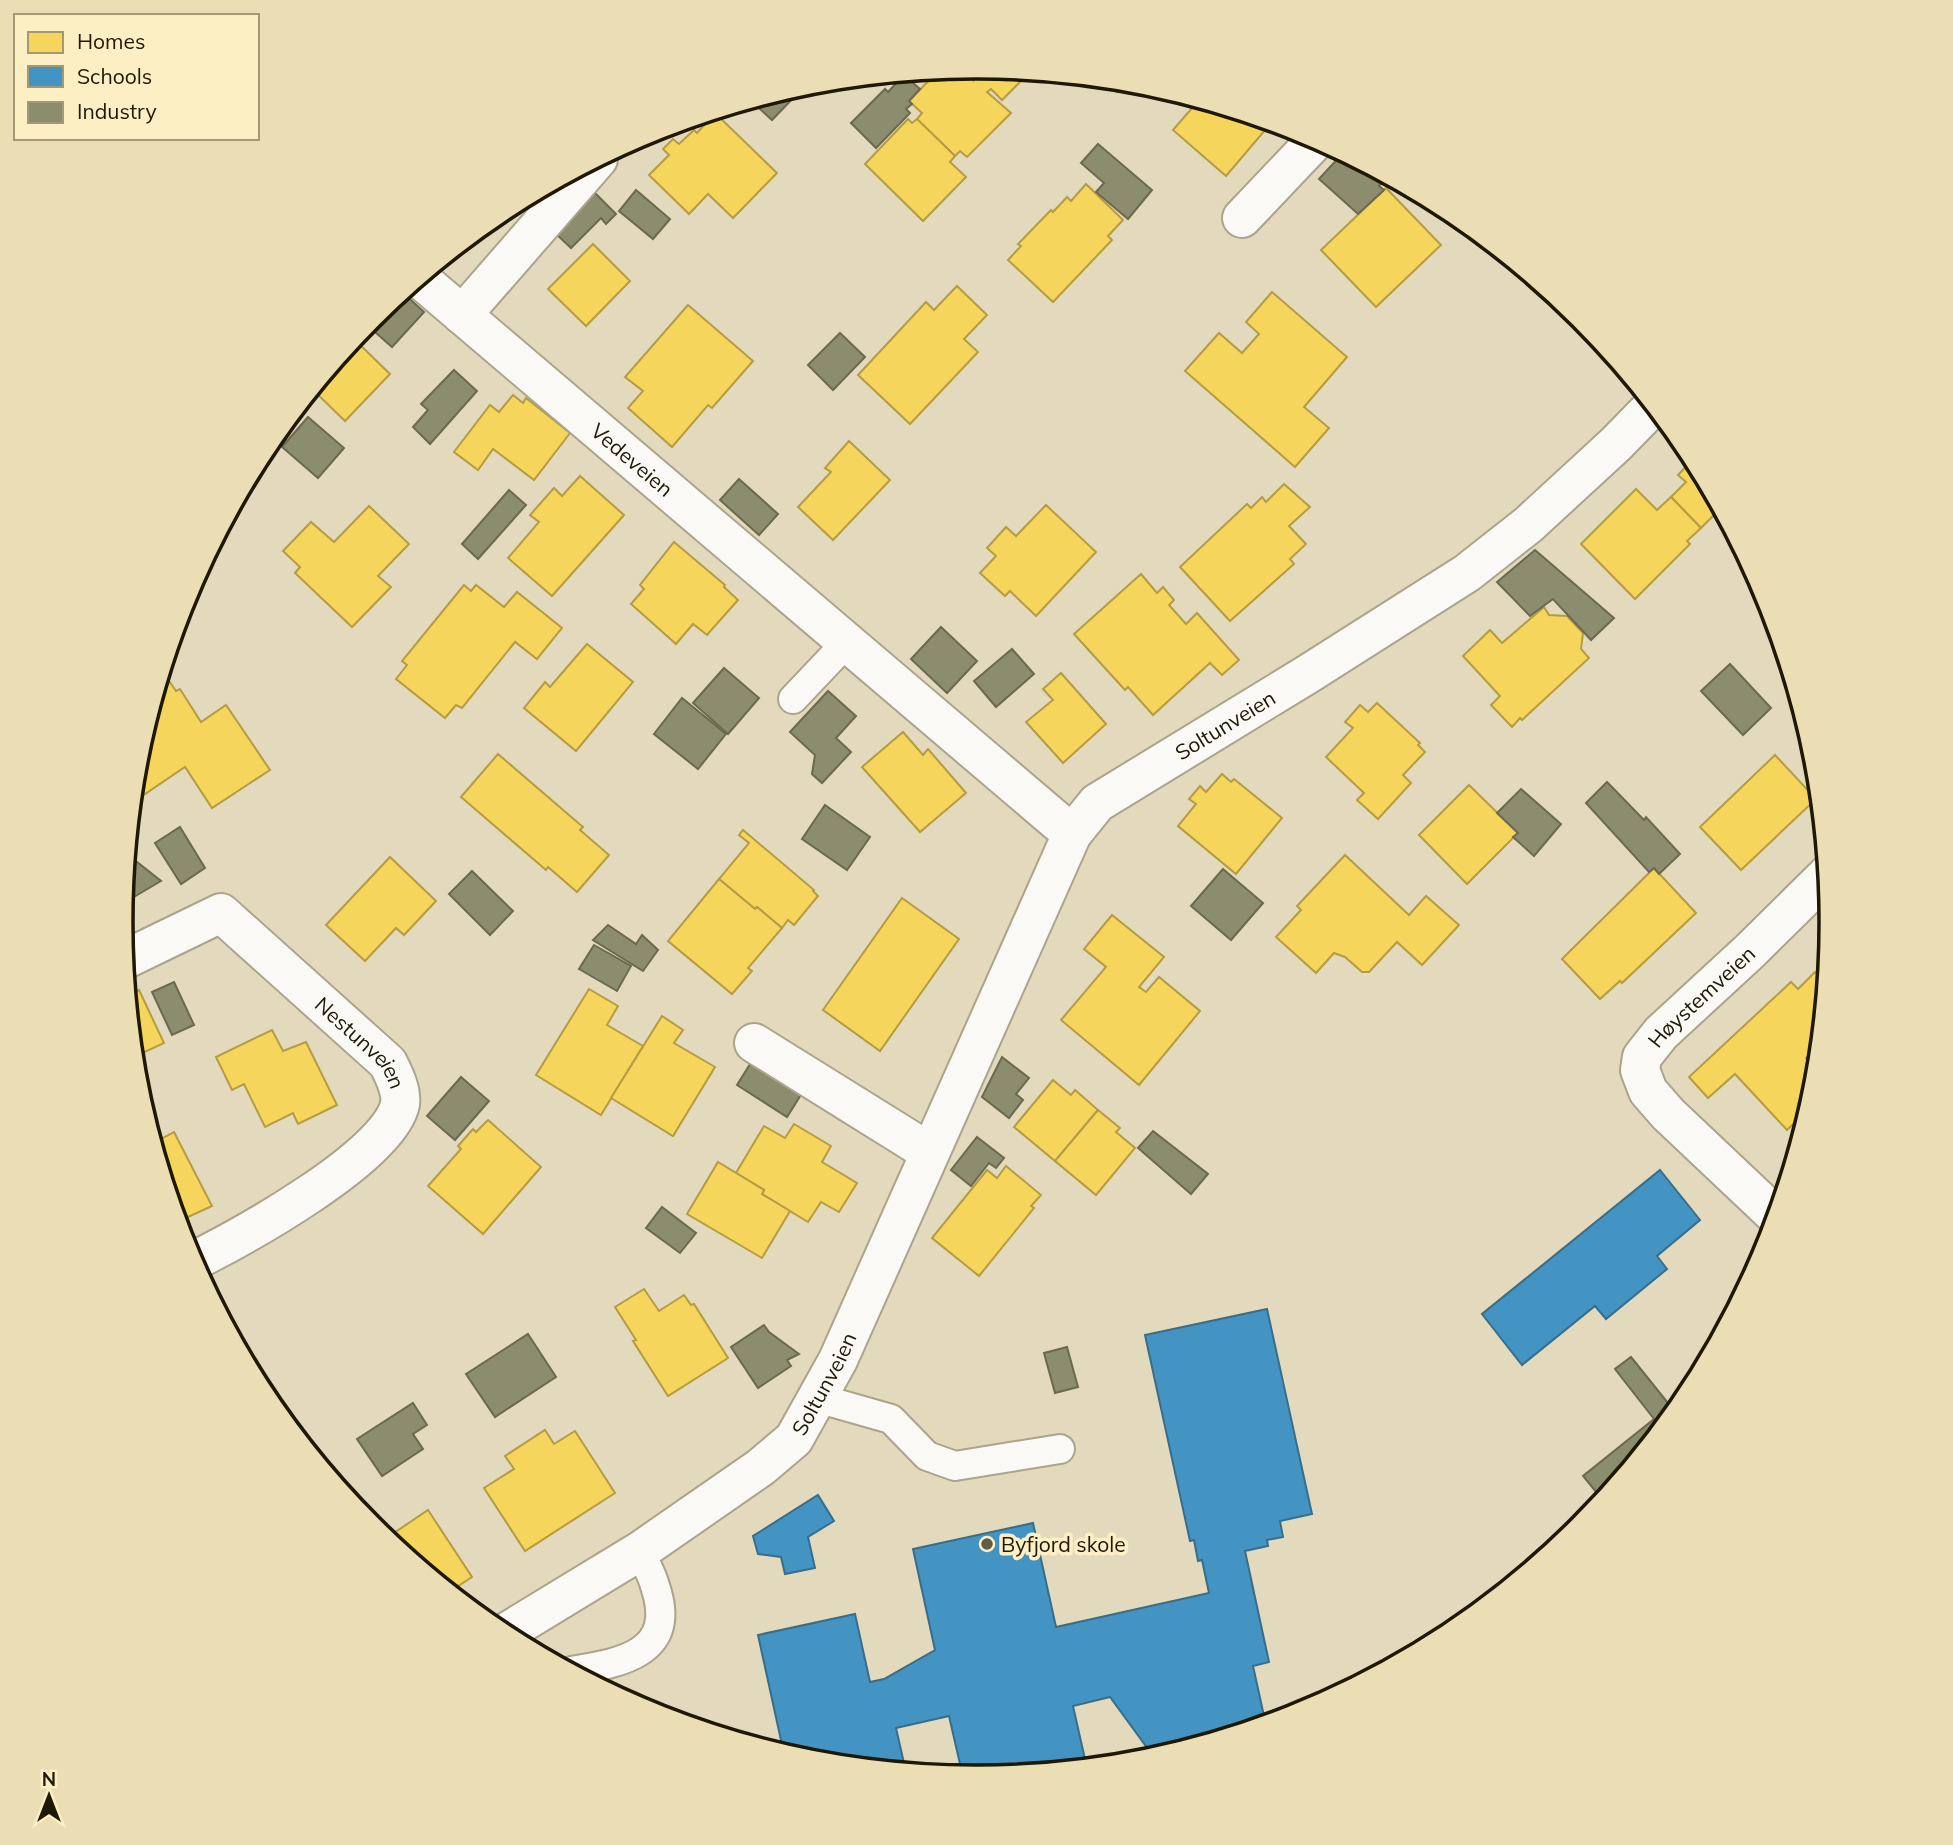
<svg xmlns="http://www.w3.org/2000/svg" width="1953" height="1845" font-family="Mulish,sans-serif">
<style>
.homes{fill:#f6d55c;stroke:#b59c42;stroke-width:2}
.schools{fill:#4393c3;stroke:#386e8a;stroke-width:2}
.industry{fill:#8c8c6e;stroke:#6b694e;stroke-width:2}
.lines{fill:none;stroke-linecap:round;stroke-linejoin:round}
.lane-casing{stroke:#aba48d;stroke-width:32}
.street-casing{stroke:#aba48d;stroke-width:42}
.lane{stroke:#fbf9f5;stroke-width:28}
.street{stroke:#fbf9f5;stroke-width:38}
.poi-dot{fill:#635c44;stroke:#fdefc4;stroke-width:2.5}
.labels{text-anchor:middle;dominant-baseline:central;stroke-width:7;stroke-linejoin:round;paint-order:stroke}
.street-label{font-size:21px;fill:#1e1804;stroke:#fdefc4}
.poi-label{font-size:21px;fill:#1e1804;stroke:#fdefc4;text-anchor:start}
.rim{fill:none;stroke:#1e1804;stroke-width:3.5}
</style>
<rect width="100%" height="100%" fill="#e3d9bc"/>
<g class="homes">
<polygon points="969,67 1007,70 1020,82 1002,100 991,89 987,92 1011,113 967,157 960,151 955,156 917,119 922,113 909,101 939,70 965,68 974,76 974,80 978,76"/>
<polygon points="1101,79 1126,81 1117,92"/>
<polygon points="833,81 821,92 811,83"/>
<polygon points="1199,100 1272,122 1226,176 1173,130"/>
<polygon points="715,113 777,173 733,218 708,194 689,214 649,175 669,155 663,149 673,139 679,144 694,130 697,133"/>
<polygon points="908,119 912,123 917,119 955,156 950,162 966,177 923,221 865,164"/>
<polygon points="1086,184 1123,220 1108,236 1112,240 1053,302 1008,260 1021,246 1018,244 1051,210 1053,212 1067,197 1071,201"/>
<polygon points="1386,188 1441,245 1376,307 1321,250"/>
<polygon points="593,244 630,281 586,326 548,289"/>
<polygon points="957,286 987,315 964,339 978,352 910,424 858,375 926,302 934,310"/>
<polygon points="1272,292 1347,357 1304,407 1329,428 1295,467 1185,371 1219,333 1242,353 1259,334 1246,322"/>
<polygon points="688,305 753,361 712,408 708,405 672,447 628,408 643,391 625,377"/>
<polygon points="354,339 390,374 345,421 312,389"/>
<polygon points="513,395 523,403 526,398 570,433 534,480 493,449 478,470 454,452 490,405 499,412"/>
<polygon points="849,441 890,480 833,540 798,507 831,472 825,468"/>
<polygon points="1694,458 1732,528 1731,529 1716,513 1701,528 1671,497 1686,482 1678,475"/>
<polygon points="580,476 624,515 552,596 508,558 539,522 530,515 554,488 562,496"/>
<polygon points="1284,484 1310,507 1289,526 1306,544 1290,559 1294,564 1230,621 1180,567 1247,504 1251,508 1262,497 1266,502"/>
<polygon points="1636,489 1657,510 1671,497 1701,528 1687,541 1690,544 1635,599 1581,544"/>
<polygon points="1046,505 1096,552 1036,616 1010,591 1005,596 980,573 996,556 987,548 1006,527 1016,536"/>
<polygon points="369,506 409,544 378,576 391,587 352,627 295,573 300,567 283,551 311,522 334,542"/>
<polygon points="674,542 725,585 724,587 738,600 707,635 693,624 676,644 631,604 644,589 640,585"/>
<polygon points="1141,574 1157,593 1163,587 1174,600 1169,605 1186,624 1197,613 1239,660 1222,675 1210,663 1153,715 1128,687 1125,690 1074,634"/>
<polygon points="464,585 471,591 476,585 504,607 517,592 562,628 537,659 515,642 462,708 456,705 445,718 396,679 407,665 402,661"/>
<polygon points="1544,607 1549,615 1567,616 1583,633 1581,649 1589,658 1522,720 1520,718 1512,727 1491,705 1500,696 1463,656 1490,630 1502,643"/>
<polygon points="587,644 633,682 576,751 524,708 545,682 550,687"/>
<polygon points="1061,673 1106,724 1063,763 1026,722 1053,700 1043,689"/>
<polygon points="167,678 176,691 180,689 201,722 226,705 270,770 212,808 185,767 142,796 134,784 137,755 159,683"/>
<polygon points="1377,703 1420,743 1418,745 1425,752 1403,775 1411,783 1378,819 1357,800 1364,793 1326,757 1353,728 1345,722 1360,705 1368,712"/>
<polygon points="903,732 923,755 928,749 966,793 920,832 862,767"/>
<polygon points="498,754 583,827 580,830 609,855 577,892 548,867 546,870 461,797"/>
<polygon points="1775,755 1816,799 1741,870 1700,827"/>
<polygon points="1222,774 1231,782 1234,779 1282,818 1236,874 1178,826 1196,804 1189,799 1200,786 1206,792"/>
<polygon points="1469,785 1518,833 1467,884 1419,835"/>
<polygon points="743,830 814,890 813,891 818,896 794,925 788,920 782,928 757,907 755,909 719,879 749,843 739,835"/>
<polygon points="1345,855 1409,915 1426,896 1459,925 1422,965 1397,942 1369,972 1362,972 1345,957 1334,953 1316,973 1276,937 1301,910 1297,906"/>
<polygon points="390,857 436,901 404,935 396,928 365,961 326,925"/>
<polygon points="1654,868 1696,913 1622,983 1620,981 1600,999 1562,959"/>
<polygon points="719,879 755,909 757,907 782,928 748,968 752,971 732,994 668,941"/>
<polygon points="902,898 959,939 880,1051 823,1010"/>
<polygon points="1112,915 1164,957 1139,987 1146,992 1159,977 1200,1011 1139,1085 1061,1020 1106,967 1084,949"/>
<polygon points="1815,972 1826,984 1821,1044 1806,1058 1818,1071 1816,1090 1810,1108 1787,1130 1735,1074 1708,1098 1689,1077 1791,982 1798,989"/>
<polygon points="589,989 618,1006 607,1025 643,1046 601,1115 536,1075"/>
<polygon points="139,990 164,1043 134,1057 128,996"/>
<polygon points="662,1016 683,1030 674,1043 715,1067 673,1136 611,1098"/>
<polygon points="272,1030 283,1051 306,1042 337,1105 298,1124 293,1113 265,1127 244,1084 232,1090 216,1057"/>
<polygon points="1053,1080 1071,1095 1075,1090 1098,1110 1055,1161 1014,1127"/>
<polygon points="1098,1110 1120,1128 1116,1132 1135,1148 1096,1195 1055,1161"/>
<polygon points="488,1120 541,1167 483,1234 428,1186 461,1149 458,1146 473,1129 476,1132"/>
<polygon points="794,1124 831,1146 822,1162 857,1183 839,1212 821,1202 808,1222 762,1194 764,1190 736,1173 764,1126 785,1138"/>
<polygon points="174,1132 212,1206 177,1222 153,1143"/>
<polygon points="718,1162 764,1190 762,1194 790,1211 762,1258 687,1214"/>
<polygon points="1006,1166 1041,1195 1031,1206 1034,1208 979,1276 932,1238 987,1170 997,1178"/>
<polygon points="644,1289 659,1311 684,1295 691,1305 694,1304 728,1358 668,1396 633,1341 636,1340 615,1307"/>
<polygon points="545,1430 554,1444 575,1431 615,1493 525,1551 484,1488 514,1469 505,1456"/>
<polygon points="428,1510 472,1577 449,1592 390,1543 388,1537"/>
</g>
<g class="schools">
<polygon points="1660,1170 1700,1220 1657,1256 1667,1269 1606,1319 1595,1306 1522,1365 1482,1314"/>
<polygon points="1267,1309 1312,1514 1280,1521 1283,1537 1267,1540 1268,1546 1245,1551 1269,1662 1253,1666 1266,1725 1192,1747 1153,1756 1110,1697 1073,1706 1087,1768 976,1778 963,1777 949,1716 896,1728 906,1772 809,1762 784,1754 758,1635 855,1614 870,1682 884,1679 935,1650 913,1549 1033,1523 1056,1627 1209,1593 1202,1560 1198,1561 1194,1540 1190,1541 1145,1335"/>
<polygon points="818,1495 834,1521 808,1537 815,1568 785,1574 781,1557 758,1554 753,1536"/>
</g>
<g class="industry">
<polygon points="904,75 920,89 909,101 912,104 906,109 910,113 876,148 851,123 885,89 888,92"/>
<polygon points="796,87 800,91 772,120 751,101"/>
<polygon points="1098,144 1152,190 1128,219 1096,192 1104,183 1081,163"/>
<polygon points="1343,153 1388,177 1379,186 1384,190 1358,214 1319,179"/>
<polygon points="636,190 670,219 653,239 619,211"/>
<polygon points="593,191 616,214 606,224 601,218 571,248 553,231"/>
<polygon points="402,292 424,312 392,347 366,324"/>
<polygon points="840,333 865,357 833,390 808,365"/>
<polygon points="454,370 477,391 430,444 413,427 428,410 421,404"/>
<polygon points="308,417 344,448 318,478 282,447"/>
<polygon points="739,479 778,514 759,535 720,500"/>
<polygon points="509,490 526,505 478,559 462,544"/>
<polygon points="1535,550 1614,618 1591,640 1553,599 1530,616 1497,582"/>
<polygon points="941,627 977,661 947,693 911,659"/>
<polygon points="1012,649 1034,674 996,707 974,681"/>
<polygon points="1730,664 1771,708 1743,735 1701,691"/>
<polygon points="724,668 759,698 728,734 693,703"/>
<polygon points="828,691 856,716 836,738 851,752 822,783 812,774 815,755 790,732"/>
<polygon points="682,698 726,734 698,769 654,734"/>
<polygon points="1607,782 1644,820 1646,817 1680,854 1659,874 1654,868 1649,872 1586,803"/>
<polygon points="1521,789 1561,824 1534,856 1513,837 1518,833 1497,813"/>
<polygon points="825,805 870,837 847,870 802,839"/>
<polygon points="180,827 205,868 181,884 155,843"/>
<polygon points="127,854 161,881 122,904"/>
<polygon points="1223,869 1263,903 1231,940 1191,906"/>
<polygon points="472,871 513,911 490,935 449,894"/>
<polygon points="608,925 636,944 642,935 658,950 643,971 593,940"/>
<polygon points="594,945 631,966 617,991 579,969"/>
<polygon points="174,982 194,1025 172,1035 152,992"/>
<polygon points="1002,1057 1029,1078 1016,1094 1023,1100 1009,1118 982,1097"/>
<polygon points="752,1061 802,1093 787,1117 737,1085"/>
<polygon points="461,1077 489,1101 455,1140 427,1116"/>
<polygon points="1153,1131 1208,1174 1191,1194 1138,1148"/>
<polygon points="977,1137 1004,1158 996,1168 989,1163 971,1186 951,1170"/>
<polygon points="662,1207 696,1233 680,1253 646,1228"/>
<polygon points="764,1325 769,1332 799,1354 787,1360 791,1366 758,1388 731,1347"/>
<polygon points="528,1334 556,1377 495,1417 466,1374"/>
<polygon points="1067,1347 1078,1387 1055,1393 1044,1353"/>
<polygon points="1631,1357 1676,1413 1638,1460 1597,1493 1583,1476 1654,1419 1615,1369"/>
<polygon points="413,1403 427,1425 413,1434 423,1449 382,1476 357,1439"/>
</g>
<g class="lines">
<g class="lane-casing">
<g id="lane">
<polyline points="793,699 847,642"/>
<polyline points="817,1398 891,1419 927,1456 955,1466 1060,1449"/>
<path d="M571,1671C622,1663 678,1653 655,1586C652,1574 645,1563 640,1551"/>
</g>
</g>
<g class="street-casing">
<g id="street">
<polyline points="1242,218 1317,139"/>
<path id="s1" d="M419,278L1072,834"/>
<polyline points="462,315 598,159"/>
<path id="s2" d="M124,960L221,913L388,1063C394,1075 402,1091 400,1104C389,1157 240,1238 192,1262"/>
<polyline points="754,1043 929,1152"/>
<path id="s3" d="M1777,1217L1668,1114L1648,1091L1640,1070L1642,1057L1661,1033L1750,951L1828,874"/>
<path id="s4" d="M502,1635L640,1551L761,1467L794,1439L838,1360L1072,834L1097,803L1308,674L1467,573L1528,525L1616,444L1654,405"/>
</g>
</g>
<use href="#lane" class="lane"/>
<use href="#street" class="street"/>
</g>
<circle class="poi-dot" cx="987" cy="1544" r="7"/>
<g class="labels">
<g class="street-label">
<text stroke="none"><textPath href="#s1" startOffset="280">Vedeveien</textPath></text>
<text stroke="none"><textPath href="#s4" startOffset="1208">Soltunveien</textPath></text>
<text stroke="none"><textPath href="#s3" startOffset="301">Høystemveien</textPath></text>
<text stroke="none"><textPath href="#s2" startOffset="299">Nestunveien</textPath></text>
<text stroke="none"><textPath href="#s4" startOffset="415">Soltunveien</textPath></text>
</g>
<g class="poi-label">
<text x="1001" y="1544">Byfjord skole</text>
</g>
</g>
<path d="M0 0H1953V1845H0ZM133 922a843 843 0 1 1 1686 0a843 843 0 1 1-1686 0Z" fill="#ebdeb5" fill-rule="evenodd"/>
<path class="rim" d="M133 922a843 843 0 1 1 1686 0a843 843 0 1 1-1686 0Z"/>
<rect x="14" y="14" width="245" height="126" fill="#fdefc4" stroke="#a49977" stroke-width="2"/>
<rect x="28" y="32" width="35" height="21" fill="#f6d55c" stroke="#a49977" stroke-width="2"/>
<text x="77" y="49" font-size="21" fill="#1e1804">Homes</text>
<rect x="28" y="66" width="35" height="21" fill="#4393c3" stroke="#a49977" stroke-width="2"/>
<text x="77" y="84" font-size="21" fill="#1e1804">Schools</text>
<rect x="28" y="102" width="35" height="21" fill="#8c8c6e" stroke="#a49977" stroke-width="2"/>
<text x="77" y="119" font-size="21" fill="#1e1804">Industry</text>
<g transform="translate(49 1796)" stroke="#fdefc4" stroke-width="5" paint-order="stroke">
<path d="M0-5L12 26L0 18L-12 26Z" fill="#1e1804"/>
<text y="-10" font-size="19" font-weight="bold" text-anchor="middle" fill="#1e1804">N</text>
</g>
</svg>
